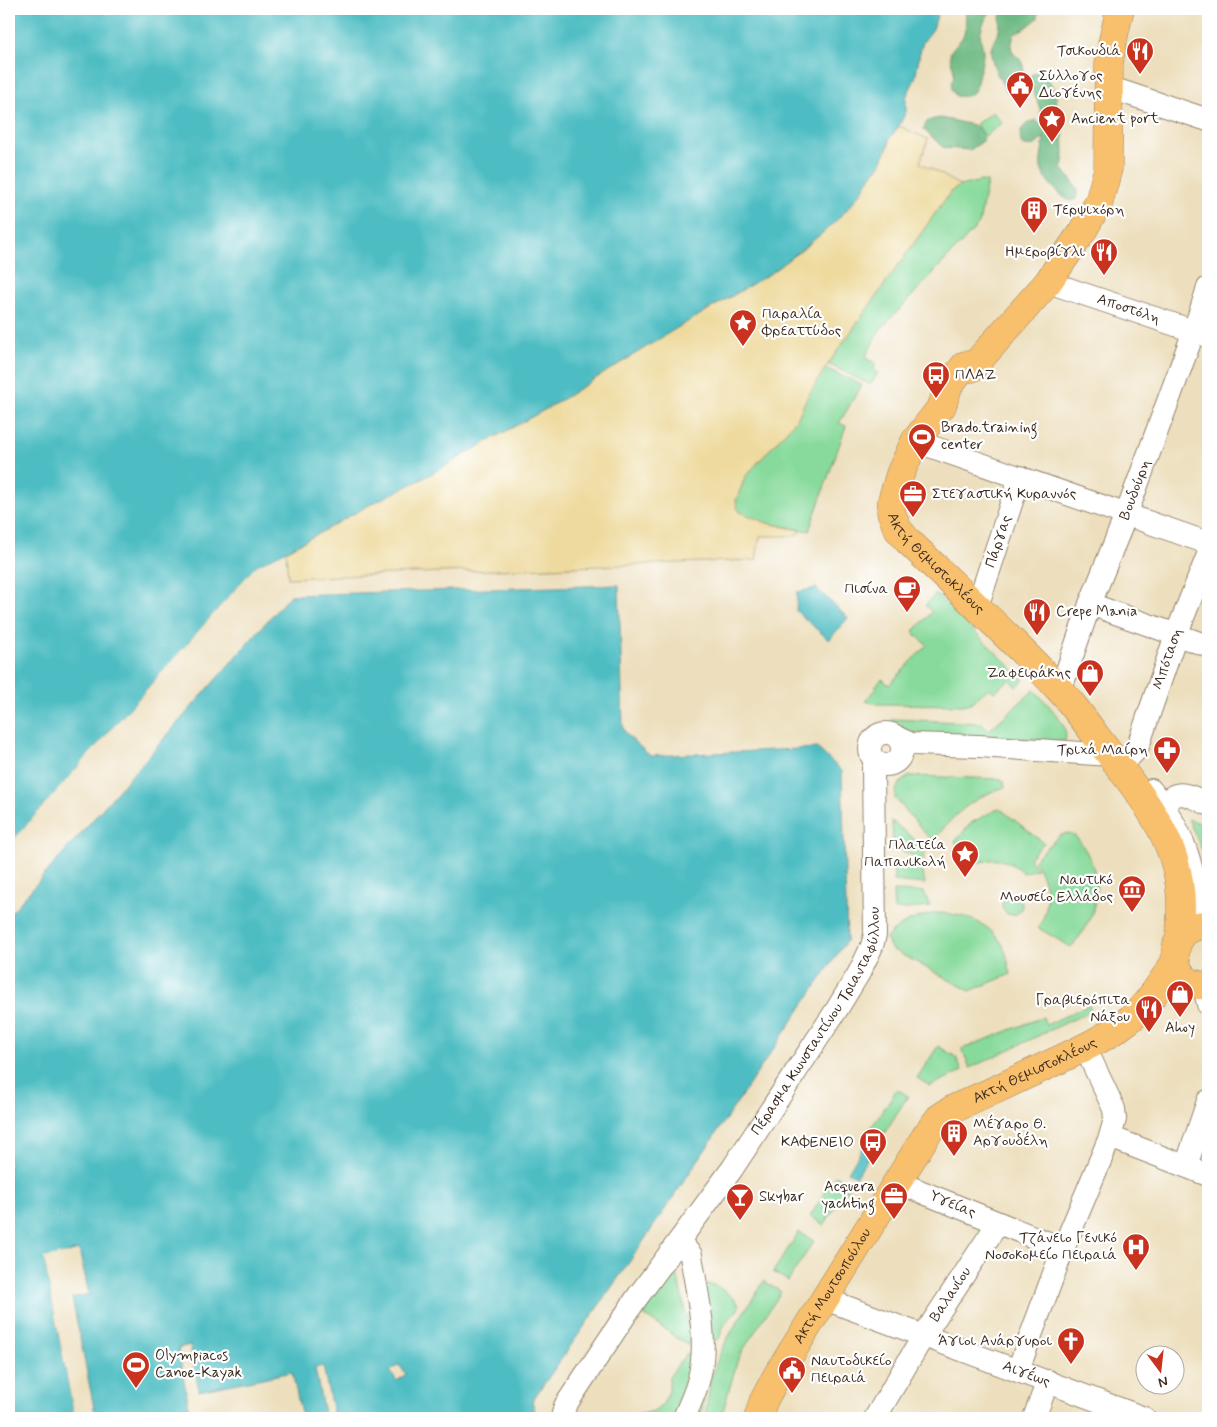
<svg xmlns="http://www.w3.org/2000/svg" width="1217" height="1427" font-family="Mynerve,sans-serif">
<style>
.green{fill:#87da9b;stroke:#61825c}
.forest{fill:#6dba83;stroke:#547250}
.sand{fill:#eeda9e;stroke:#94825e}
.water{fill:#4ebdc3;stroke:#447470;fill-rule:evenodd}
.pier{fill:#eddfbd}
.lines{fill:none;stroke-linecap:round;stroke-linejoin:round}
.minor-casing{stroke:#94846e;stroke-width:24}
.major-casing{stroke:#94846e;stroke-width:29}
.minor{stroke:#fff;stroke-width:22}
.major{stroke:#f8bf6c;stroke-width:28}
.labels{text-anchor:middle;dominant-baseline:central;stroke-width:4.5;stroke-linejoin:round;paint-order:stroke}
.poi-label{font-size:15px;fill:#3b2a1e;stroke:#fff;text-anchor:end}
.street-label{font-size:15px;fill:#3b2a1e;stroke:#fff}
</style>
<rect width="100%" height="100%" fill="#fff"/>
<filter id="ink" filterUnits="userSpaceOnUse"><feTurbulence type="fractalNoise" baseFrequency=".02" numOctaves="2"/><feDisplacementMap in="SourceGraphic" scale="10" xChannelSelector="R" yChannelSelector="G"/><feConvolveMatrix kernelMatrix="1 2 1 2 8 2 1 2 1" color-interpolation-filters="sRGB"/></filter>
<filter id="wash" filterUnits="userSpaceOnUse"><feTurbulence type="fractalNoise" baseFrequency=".0096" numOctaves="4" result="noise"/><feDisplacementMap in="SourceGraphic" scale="20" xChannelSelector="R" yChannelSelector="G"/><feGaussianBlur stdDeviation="1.12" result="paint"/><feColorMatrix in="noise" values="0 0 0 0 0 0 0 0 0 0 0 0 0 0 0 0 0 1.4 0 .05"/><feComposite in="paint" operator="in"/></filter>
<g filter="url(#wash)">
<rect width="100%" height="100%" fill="#eddfbd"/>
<g class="green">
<polygon points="993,112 1002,123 985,136 976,124"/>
<polygon points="981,181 987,182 979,224 879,331 866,356 867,359 876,363 874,370 878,372 872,383 869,384 828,364 951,191 960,186"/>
<polygon points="825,368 862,385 839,423 846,426 809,531 767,523 744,515 740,512 737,507 736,501 745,477 797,419 806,399"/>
<polygon points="936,594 1024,680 1016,687 1009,680 994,692 989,688 971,703 964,705 878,704 865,701 877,688 875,686 882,679 889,685 927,645 913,632 932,612 925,605"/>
<path d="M1034,690C1045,702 1071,725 1065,741L897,732L892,726L891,721L893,719L982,723L988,731Z"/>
<path d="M910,776L1001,779L1004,781L1005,787C973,797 952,815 933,842L895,798C895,787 900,781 910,776Z"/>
<path d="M999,808L1044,843L1029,858L1037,869L1023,873C1007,857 993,857 973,865L955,842L971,823Z"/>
<polygon points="1188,819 1208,826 1208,861 1207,861"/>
<polygon points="892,821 926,849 923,860 893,847"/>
<path d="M1067,833C1075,834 1080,841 1084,848C1106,881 1097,919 1071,947L1038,928C1052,906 1048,882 1034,860L1059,836Z"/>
<polygon points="893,860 922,868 925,884 894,881"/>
<polygon points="893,891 924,892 930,907 894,910"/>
<circle cx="1012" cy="905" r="10"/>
<path d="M936,913C959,913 989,921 1002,944C1007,952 1008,965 1011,974L970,991L891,949L886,938C899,923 917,917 936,913Z"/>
<polygon points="1089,1005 1091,1011 970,1068 962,1049 1043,1017 1046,1025"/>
<polygon points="938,1046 956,1057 962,1071 930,1086 917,1078"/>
<polygon points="897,1089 908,1096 878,1143 866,1135"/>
<polygon points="836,1175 850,1185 824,1225 810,1216"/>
<polygon points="799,1232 814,1241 788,1281 773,1272"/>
<polygon points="670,1266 673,1269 678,1279 692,1339 687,1345 641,1313 638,1308"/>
<path d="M764,1281L781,1292L743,1350L737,1362L721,1418H705C707,1407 708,1395 710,1384C718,1346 744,1313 764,1281Z"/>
<path d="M709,1284C717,1285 721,1289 727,1293C749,1309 735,1309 725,1324C722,1328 721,1334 719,1339L715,1340L711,1338L704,1285Z"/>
<polygon points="686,1354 695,1356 705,1396 701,1418 629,1418 636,1415 655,1411 663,1404 669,1391 669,1377"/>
</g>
<g class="forest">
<path d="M966,9H992C988,15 983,22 981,30C979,38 983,45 983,53C983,60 981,66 979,73C975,89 977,98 956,96C947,84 954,83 954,71C953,65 950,61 950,55C951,47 960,43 963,36C967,26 965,18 966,9Z"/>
<path d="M1004,9H1038V18L1027,27L1014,34L1011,47L1013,53L1023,62C1024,71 1022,79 1025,88L1016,94L1008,93C1001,83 987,57 992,45C993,40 998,36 999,31C1001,22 998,16 1004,9Z"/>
<path d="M1037,72L1043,74L1048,78L1057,96L1056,110L1063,122L1064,155L1062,168L1078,189L1076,199L1070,201C1063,198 1060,193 1054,188C1034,168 1042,162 1044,137C1036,144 1034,149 1022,145C1017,132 1023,123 1036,120L1044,128C1042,120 1041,110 1038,103C1034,92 1028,87 1031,75Z"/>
<path d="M941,118L973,125L981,130L983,134V141L970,150L944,148L924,130C924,120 932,119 941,118Z"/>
</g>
<polygon class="sand" points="899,126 928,139 920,163 943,175 960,186 951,191 828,364 806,399 797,419 745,477 736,501 737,507 740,512 767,523 802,531 793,536 760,536 756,560 288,578 286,551 369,505 422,479 497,436 548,408 672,331 739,292 802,250 843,214 862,191 871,175 880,165 889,144 889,139"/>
<g class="water">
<polygon points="9,9 939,9 933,29 923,42 920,52 915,79 906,97 906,112 899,126 889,139 889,144 880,165 871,175 862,191 843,214 824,232 771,273 672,331 548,408 497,436 422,479 369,505 318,534 256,566 9,845"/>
<path d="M619,585L623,728L627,735L648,754L651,756L817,748L842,771L847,940L630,1261L532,1401L537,1418H334L323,1366L315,1368L325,1418H302L292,1372L199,1391L190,1345L178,1348L191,1418H96L72,1298L89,1294L79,1250L44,1259L75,1418H9V915L290,595ZM399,1365L406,1374L397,1381L390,1371Z"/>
<polygon points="816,588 848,618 829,640 796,611 797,592"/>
<polygon points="867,1140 876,1146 856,1176 848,1172"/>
</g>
<g class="pier">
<polygon points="286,551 286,554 258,568 9,847 9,845 256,566"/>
<polygon points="67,1253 67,1256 47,1260 78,1418 75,1418 44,1258"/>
</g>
</g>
<g filter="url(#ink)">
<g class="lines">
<g class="minor-casing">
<g id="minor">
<polyline points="1108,87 1208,120"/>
<path id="s1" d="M1048,282L1208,336"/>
<polyline points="915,441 1208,543"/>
<polyline points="1090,604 1208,646"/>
<path id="s2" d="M977,607L1020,477"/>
<path id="s3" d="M1060,691L1090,604L1126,515L1194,331L1208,288"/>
<circle cx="886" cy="749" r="16"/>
<polyline points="898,738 911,744 979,746 1110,755 1121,760"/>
<path id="s4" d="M1115,761L1130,756L1137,749L1176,635L1208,555"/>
<path d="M1151,790C1188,835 1193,869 1202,925"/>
<path d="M1163,806C1177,786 1190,796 1208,804"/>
<polyline points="1204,986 1208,1004"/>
<polyline points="1110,1137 1208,1175"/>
<polyline points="1186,1166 1208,1101"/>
<path id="s5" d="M897,1182L1063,1249"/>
<path d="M675,1247H684L691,1255C697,1295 709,1339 699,1378C696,1392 689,1405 684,1418"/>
<path id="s6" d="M825,1299L1144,1418"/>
<polyline points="1018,1370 1063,1249 1110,1137 1115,1119 1114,1109 1085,1047"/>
<path id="s7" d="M562,1418L565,1406L636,1299L732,1169L837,1009L859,973L872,946L875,935L873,769"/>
<path id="s8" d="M875,1418L924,1335L998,1223"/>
<polyline points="1034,1418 1048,1381"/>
</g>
</g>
<g class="major-casing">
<g id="major">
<path id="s9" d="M1120,9L1112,44L1109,64L1108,169L1099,202L1082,232L1048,282L972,368L965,365L949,385L942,406L915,441L900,474L892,500L891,512L897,528L907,540C958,589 1010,637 1059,689C1079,711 1096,737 1115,761C1136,789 1159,818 1171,851C1182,880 1182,907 1180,937"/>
<path d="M1208,925C1162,924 1167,990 1208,985"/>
<path id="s10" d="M758,1418L763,1402L775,1379L927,1134L939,1118L953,1109C985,1095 1018,1079 1050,1064C1080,1050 1111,1036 1136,1014C1152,999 1163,980 1175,962"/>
</g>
</g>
<use href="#minor" class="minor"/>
<use href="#major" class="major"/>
</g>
</g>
<defs>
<g id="restaurant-pin" transform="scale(1.4375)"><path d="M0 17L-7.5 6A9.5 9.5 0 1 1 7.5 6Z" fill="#c8321e" stroke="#fff"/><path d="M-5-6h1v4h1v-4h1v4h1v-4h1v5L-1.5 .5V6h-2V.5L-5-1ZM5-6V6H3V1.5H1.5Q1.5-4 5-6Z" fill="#fff"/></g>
<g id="civic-pin" transform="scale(1.4375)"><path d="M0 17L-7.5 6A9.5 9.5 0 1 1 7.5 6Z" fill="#c8321e" stroke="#fff"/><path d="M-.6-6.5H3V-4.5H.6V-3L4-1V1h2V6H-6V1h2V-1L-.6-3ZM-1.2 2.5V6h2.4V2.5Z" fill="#fff"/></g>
<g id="sight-pin" transform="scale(1.4375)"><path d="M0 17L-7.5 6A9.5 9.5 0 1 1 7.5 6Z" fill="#c8321e" stroke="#fff"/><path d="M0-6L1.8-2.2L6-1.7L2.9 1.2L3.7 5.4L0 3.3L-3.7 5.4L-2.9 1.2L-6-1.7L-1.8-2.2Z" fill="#fff"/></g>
<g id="building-pin" transform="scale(1.4375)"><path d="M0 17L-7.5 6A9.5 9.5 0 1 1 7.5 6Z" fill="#c8321e" stroke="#fff"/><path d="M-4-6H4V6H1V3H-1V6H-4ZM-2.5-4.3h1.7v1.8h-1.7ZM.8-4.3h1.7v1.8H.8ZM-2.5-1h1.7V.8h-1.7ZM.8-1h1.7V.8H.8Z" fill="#fff"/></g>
<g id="bus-pin" transform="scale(1.4375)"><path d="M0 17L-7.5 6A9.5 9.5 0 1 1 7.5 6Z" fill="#c8321e" stroke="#fff"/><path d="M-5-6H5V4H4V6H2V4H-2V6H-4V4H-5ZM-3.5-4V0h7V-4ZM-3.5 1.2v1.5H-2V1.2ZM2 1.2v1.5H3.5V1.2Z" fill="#fff"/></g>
<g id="stadium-pin" transform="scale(1.4375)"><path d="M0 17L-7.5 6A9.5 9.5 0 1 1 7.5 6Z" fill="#c8321e" stroke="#fff"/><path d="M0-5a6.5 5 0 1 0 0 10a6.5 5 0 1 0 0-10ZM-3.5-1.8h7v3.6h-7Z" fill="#fff"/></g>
<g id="office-pin" transform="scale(1.4375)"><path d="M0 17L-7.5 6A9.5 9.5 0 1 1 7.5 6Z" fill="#c8321e" stroke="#fff"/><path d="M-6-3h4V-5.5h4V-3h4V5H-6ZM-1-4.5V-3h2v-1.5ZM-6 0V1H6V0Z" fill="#fff"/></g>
<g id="cafe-pin" transform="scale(1.4375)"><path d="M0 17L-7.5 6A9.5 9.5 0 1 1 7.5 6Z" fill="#c8321e" stroke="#fff"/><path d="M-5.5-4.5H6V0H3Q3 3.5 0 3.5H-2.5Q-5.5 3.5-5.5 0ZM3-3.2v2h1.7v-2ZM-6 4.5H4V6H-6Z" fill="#fff"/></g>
<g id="shop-pin" transform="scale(1.4375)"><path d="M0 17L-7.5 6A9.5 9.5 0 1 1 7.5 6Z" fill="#c8321e" stroke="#fff"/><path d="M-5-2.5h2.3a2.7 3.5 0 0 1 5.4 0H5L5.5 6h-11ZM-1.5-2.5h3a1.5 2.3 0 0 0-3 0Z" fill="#fff"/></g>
<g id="pharmacy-pin" transform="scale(1.4375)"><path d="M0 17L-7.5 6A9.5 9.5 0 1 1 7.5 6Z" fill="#c8321e" stroke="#fff"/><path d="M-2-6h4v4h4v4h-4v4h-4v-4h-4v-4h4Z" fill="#fff"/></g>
<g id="museum-pin" transform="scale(1.4375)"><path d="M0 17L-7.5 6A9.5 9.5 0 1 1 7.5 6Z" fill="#c8321e" stroke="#fff"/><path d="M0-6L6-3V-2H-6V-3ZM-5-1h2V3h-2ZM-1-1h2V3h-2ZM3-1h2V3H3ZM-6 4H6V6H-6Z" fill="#fff"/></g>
<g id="bar-pin" transform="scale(1.4375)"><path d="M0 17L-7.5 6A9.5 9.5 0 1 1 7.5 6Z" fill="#c8321e" stroke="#fff"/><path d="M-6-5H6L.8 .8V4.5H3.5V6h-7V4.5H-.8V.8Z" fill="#fff"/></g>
<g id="hospital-pin" transform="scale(1.4375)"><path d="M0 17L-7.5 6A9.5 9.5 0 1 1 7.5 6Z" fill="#c8321e" stroke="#fff"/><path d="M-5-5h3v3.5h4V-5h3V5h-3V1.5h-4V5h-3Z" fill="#fff"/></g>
<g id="church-pin" transform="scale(1.4375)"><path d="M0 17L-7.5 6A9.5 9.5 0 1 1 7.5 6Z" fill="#c8321e" stroke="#fff"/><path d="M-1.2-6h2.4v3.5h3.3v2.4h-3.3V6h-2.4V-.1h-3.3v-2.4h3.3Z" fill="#fff"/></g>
</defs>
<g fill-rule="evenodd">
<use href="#restaurant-pin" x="1140" y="51"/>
<use href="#civic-pin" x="1020" y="85"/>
<use href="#sight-pin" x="1052" y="119"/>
<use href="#building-pin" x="1034" y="210"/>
<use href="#restaurant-pin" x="1104" y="252"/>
<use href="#sight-pin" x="743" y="323"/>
<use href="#bus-pin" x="936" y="375"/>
<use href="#stadium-pin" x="922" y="437"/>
<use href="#office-pin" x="913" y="494"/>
<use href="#cafe-pin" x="907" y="589"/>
<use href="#restaurant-pin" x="1037" y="612"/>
<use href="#shop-pin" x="1090" y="673"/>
<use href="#pharmacy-pin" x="1167" y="750"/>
<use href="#sight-pin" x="965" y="854"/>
<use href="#museum-pin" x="1132" y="889"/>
<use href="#shop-pin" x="1180" y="994"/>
<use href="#restaurant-pin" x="1149" y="1009"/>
<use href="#building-pin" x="954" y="1133"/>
<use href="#bus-pin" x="873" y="1142"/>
<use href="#office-pin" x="894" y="1196"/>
<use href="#bar-pin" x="740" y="1197"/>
<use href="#hospital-pin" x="1136" y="1247"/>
<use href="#church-pin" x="1071" y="1341"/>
<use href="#stadium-pin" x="136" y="1365"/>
<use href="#civic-pin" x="792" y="1370"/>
</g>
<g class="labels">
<g class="poi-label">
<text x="1121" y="51">Τσικουδιά</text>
<text x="1039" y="76" text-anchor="start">Σύλλογος<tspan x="1039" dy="17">Διογένης</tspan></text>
<text x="1071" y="119" text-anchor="start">Ancient port</text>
<text x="1053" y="210" text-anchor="start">Τερψιχόρη</text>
<text x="1085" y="252">Ημεροβίγλι</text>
<text x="762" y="314" text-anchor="start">Παραλία<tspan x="762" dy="17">Φρεαττύδος</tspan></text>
<text x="955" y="375" text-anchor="start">ΠΛΑΖ</text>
<text x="941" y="428" text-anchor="start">Brado.training<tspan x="941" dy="17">center</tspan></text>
<text x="932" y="494" text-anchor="start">Στεγαστική Κυραννός</text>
<text x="888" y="589">Πισίνα</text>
<text x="1056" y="612" text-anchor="start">Crepe Mania</text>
<text x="1071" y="673">Ζαφειράκης</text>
<text x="1148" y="750">Τριχά Μαίρη</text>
<text x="946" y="845">Πλατεία<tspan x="946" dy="17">Παπανικολή</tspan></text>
<text x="1113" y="880">Ναυτικό<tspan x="1113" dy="17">Μουσείο Ελλάδος</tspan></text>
<text x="1130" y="1000">Γραβιερόπιτα<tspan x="1130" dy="17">Νάξου</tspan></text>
<text x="1180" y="1028" text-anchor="middle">Ahoy</text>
<text x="973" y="1124" text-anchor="start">Μέγαρο Θ.<tspan x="973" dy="17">Αργουδέλη</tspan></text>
<text x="854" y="1142">ΚΑΦΕΝΕΙΟ</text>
<text x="875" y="1187">Acquera<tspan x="875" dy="17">yachting</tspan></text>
<text x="759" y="1197" text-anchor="start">Skybar</text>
<text x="1117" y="1238">Τζάνειο Γενικό<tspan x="1117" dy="17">Νοσοκομείο Πειραιά</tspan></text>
<text x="1052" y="1341">Άγιοι Ανάργυροι</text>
<text x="155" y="1356" text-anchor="start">Olympiacos<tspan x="155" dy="17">Canoe-Kayak</tspan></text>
<text x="811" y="1361" text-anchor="start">Ναυτοδικείο<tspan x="811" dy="17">Πειραιά</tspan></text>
</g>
<g class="street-label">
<text stroke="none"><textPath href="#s1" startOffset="85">Αποστόλη</textPath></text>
<text stroke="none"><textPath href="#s3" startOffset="215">Βουδούρη</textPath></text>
<text stroke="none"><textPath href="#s2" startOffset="69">Πάργας</textPath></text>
<text stroke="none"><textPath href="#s9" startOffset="649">Ακτή Θεμιστοκλέους</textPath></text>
<text stroke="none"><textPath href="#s4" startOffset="121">Μπόταση</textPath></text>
<text stroke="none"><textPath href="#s7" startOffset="475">Πέρασμα Κωνσταντίνου Τριανταφύλλου</textPath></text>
<text stroke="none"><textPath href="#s10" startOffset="458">Ακτή Θεμιστοκλέους</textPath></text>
<text stroke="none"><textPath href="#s5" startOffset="60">Υγείας</textPath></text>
<text stroke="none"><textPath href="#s10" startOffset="152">Ακτή Μουτσοπούλου</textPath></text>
<text stroke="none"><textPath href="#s8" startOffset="145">Βαλανίου</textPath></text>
<text stroke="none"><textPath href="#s6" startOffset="215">Αιγέως</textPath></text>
</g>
</g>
<rect width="1217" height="1427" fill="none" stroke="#fff" stroke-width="30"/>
<g transform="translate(1160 1370) rotate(165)"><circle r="24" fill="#ffffff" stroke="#b1aaa5"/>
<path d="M0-4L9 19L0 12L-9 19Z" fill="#c8321e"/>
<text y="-8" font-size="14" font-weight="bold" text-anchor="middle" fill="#3b2a1e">N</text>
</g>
</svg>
